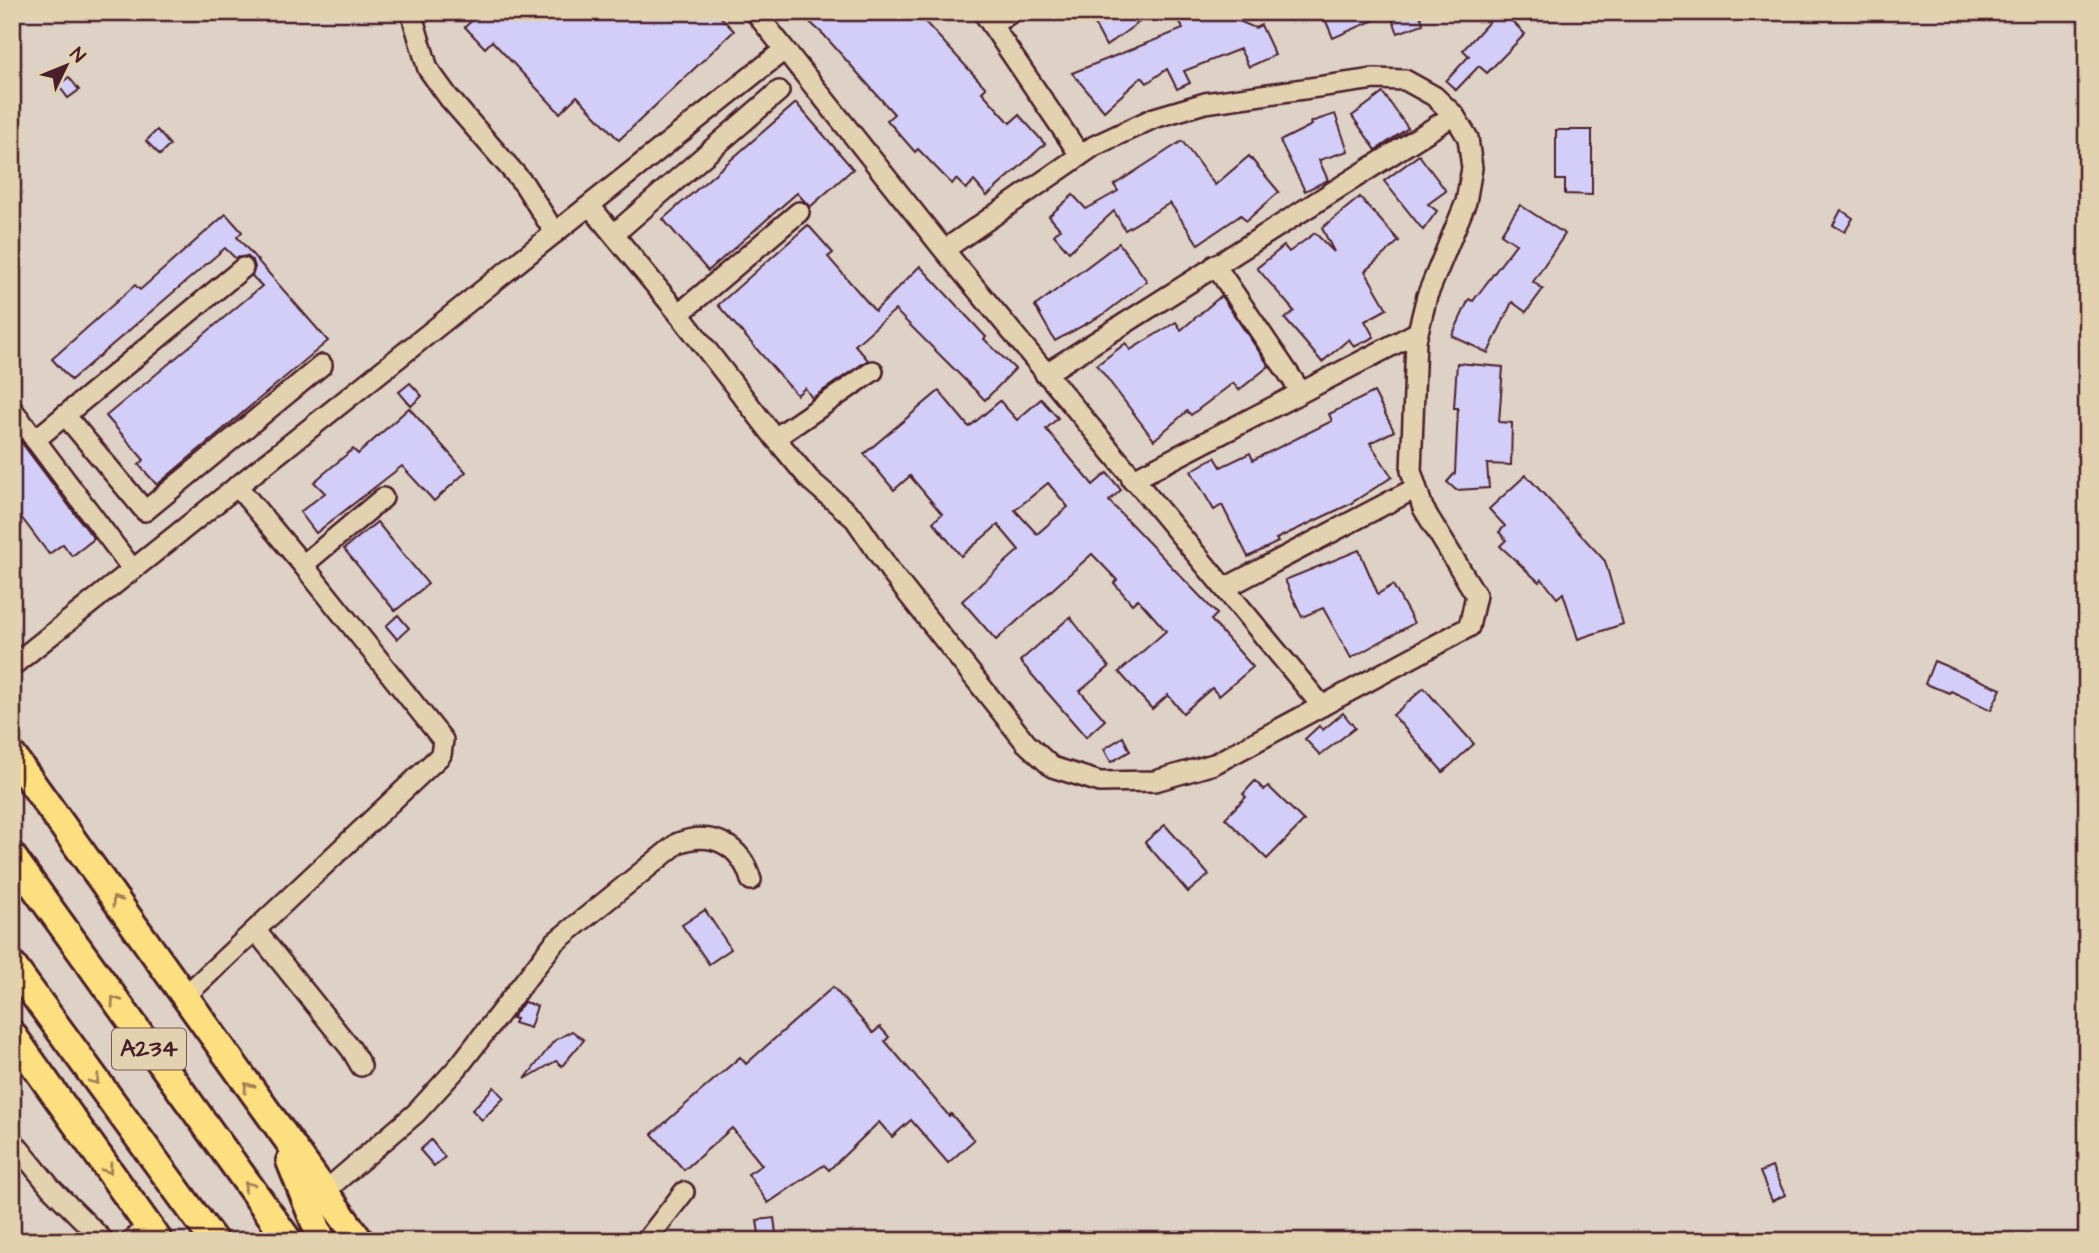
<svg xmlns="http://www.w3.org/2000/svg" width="2099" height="1253" font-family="'Architects Daughter',sans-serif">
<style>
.building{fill:#d2cef7;stroke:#4a1f2b;stroke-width:2;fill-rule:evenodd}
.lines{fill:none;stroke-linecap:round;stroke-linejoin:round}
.minor-casing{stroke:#4a1f2b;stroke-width:24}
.highway-casing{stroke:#4a1f2b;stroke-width:32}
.minor{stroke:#e3d2af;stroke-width:19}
.highway{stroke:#fce080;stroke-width:26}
.oneway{stroke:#a38056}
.labels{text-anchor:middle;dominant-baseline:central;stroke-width:5;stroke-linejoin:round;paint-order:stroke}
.shield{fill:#e3d2af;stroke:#785553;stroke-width:2}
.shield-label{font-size:24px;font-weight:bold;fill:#4a1f2b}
</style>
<rect width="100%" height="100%" fill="#ded1c5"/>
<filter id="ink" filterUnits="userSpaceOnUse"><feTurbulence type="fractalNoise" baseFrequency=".0143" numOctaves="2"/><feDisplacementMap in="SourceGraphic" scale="14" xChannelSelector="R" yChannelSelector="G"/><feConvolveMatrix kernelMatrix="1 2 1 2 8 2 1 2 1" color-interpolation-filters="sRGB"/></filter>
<g filter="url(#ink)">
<g class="building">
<polygon points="481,12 716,12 734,31 619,140 577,96 560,113 492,41 485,48 465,27"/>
<polygon points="799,12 916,12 986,88 982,92 1010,123 1019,115 1045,144 987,196 974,181 966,189 956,179 952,184 918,149 915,152 887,120 894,114 824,35"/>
<polygon points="1088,12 1153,12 1106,46"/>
<polygon points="1176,12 1218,12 1255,28 1261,25 1275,55 1249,67 1240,49 1184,71 1190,83 1177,89 1167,69 1147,83 1142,77 1104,111 1072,73 1183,29"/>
<polygon points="1322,12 1419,12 1423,24 1398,33 1390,13 1333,38"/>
<polygon points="1498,12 1503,12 1525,34 1487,73 1479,66 1456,90 1446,81 1469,56 1463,50"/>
<polygon points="69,77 79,90 68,98 58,85"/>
<polygon points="1383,93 1408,128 1376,150 1352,116"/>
<polygon points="796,103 853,169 810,207 797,193 708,271 663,219"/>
<polygon points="1335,114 1348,151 1319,160 1328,180 1305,191 1280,141 1312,125 1311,122"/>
<polygon points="157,130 170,145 160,155 146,141"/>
<polygon points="1556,130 1592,130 1592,195 1565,194 1565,180 1556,180"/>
<polygon points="1182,141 1215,185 1249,156 1279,192 1246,221 1241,215 1198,244 1170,203 1125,230 1114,211 1069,252 1054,235 1060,229 1049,216 1073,195 1086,209 1118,191 1114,185"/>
<polygon points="1419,155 1446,191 1428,204 1437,211 1423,230 1384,181"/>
<polygon points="1360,197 1399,241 1365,271 1387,309 1365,321 1374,337 1354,347 1349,339 1322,362 1285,319 1294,311 1257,268 1284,246 1289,252 1315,233 1334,252 1322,228"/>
<polygon points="1520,205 1565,234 1533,282 1543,289 1526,312 1512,302 1488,353 1452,336 1469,299 1473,301 1516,244 1501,234"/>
<polygon points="1841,210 1853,218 1845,232 1833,225"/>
<polygon points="226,214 242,232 237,237 328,341 157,485 139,465 144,460 106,416 262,286 252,276 255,267 253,261 247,256 235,258 225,248 71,380 52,359 135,285 140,290"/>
<polygon points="808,225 833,253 828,257 875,311 920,266 986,337 984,339 1015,369 985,400 895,310 855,345 868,360 812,398 805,388 797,395 718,305"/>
<polygon points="1119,243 1147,281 1104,314 1055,341 1035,306"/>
<polygon points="1221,296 1269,366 1239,390 1233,383 1191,415 1187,411 1154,440 1097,365 1126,343 1130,350 1176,322 1181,330"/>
<polygon points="1457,363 1503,367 1499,422 1512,423 1511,465 1487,464 1489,488 1456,490 1447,482 1455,473 1458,408 1454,408"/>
<polygon points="410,383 422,396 411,406 399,392"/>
<path d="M939,391L969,427L1000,401L1017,420L1041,399L1058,418L1046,429L1093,485L1107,473L1121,490L1109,501L1217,614L1211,620L1253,667L1219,696L1212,688L1183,713L1168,695L1152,709L1119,672L1166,631L1138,599L1132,604L1114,583L1117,580L1092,554L996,640L962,601L1019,550L998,525L961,556L933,522L942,514L910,476L894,490L864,454ZM1048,483L1068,507L1037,534L1015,510Z"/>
<polygon points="1374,392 1394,431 1370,443 1392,477 1348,505 1276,539 1278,542 1248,557 1222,505 1214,510 1191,471 1215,457 1221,467 1250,453 1253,460 1332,421 1329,414"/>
<polygon points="409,408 466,472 434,501 402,466 316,533 300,512 325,493 314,482 353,449 358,454"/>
<polygon points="12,430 94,539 72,556 63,544 49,554 12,505"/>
<polygon points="1526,475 1605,561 1623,624 1578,639 1563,593 1557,598 1542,579 1539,582 1500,546 1506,540 1499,532 1505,526 1489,509"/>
<polygon points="377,522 428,584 395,611 344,549"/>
<polygon points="1359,550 1378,594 1393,585 1414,623 1351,658 1323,608 1302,617 1285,580"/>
<polygon points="398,615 409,628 397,639 386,626"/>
<polygon points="1070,617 1109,667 1080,691 1105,720 1086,737 1020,661"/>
<polygon points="1934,661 2001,689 1991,710 1951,691 1950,693 1925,684"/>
<polygon points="1424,688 1474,744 1443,772 1393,715"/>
<polygon points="1343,713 1355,728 1320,755 1305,739 1319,726 1323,730"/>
<polygon points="1123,737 1130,751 1111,762 1104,749"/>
<polygon points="1255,781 1264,790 1268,786 1304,821 1267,859 1225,818 1246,797 1243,794"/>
<polygon points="1165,825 1209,875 1188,892 1145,842"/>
<polygon points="705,910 731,949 709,964 682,925"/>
<polygon points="833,987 873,1033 880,1027 889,1037 885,1041 949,1116 951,1114 974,1140 948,1163 911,1120 892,1137 879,1122 829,1170 824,1165 768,1203 748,1174 762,1165 732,1128 684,1170 652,1134 740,1057 746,1064"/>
<polygon points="524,1002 537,1006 530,1028 514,1023 516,1019 512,1018"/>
<polygon points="572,1031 584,1040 562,1066 556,1061 525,1079 554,1041"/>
<polygon points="494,1087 504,1098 482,1120 472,1110"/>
<polygon points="431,1140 445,1157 434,1166 420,1150"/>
<polygon points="1772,1167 1785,1195 1772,1201 1760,1172"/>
<polygon points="774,1218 777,1241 760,1241 757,1220"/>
</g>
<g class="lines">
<g class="minor-casing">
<g id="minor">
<polyline points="411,12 428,69 449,98 524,184 555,233"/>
<polyline points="755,12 944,250 1322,706 1469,627 1476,595 1423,508 1411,471 1416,340 1427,296 1466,202 1472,168 1468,138 1454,115 1434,96 1405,80 1374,79 1205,103 1154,118 1094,146 944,250"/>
<polyline points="983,12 1080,155"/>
<polyline points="993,24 1012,12"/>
<polyline points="590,206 679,314 775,438 810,480 855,519 893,575 1026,743 1052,767 1100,782 1155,781 1214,764 1322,706"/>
<polyline points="614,234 779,91"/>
<polyline points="1215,265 1301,392"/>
<polyline points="679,314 799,212"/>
<polyline points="1045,374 1454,115"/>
<polyline points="12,409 133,570"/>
<polyline points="65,415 145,511 322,365"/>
<polyline points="775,438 873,371"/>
<polyline points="35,440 243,268"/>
<polyline points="1132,480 1418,332"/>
<polyline points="237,486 303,565 383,498"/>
<polyline points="1225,588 1416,488"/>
<polyline points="12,666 784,50"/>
<polyline points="256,931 351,1049 361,1066"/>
<polyline points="184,997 441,755 443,740 303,565"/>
<polyline points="12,1140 51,1188 104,1241"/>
<path d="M324,1192L416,1113L459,1066L554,943L678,843C712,830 741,845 751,880"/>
<polyline points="131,1241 149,1226"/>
<polyline points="646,1241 684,1192"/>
</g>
</g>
<g class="highway-casing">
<g id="highway">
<polyline points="12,755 360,1241"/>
<polyline points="12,856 289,1241"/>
<polyline points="12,965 214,1241"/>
<polyline points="12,1034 159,1241"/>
<polyline points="290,1161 322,1241"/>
</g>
</g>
<use href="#minor" class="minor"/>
<use href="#highway" class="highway"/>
</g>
<defs><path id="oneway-chevron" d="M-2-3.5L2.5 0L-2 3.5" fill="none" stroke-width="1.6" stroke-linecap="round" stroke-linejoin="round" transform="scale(1.75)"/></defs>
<g class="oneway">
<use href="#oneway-chevron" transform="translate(116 901) rotate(-125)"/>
<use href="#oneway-chevron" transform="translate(115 1001) rotate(-125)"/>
<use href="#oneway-chevron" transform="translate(95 1080) rotate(54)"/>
<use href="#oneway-chevron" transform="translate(248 1087) rotate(-125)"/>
<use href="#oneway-chevron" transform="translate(108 1169) rotate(55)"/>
<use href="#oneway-chevron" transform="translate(248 1186) rotate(-127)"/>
</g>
</g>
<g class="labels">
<rect class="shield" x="112" y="1028.5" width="74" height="41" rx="5"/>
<g class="shield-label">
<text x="149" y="1049">A234</text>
</g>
</g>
<rect width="2099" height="1253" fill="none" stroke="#e3d2af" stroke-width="42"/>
<rect x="21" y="21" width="2057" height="1211" fill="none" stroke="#4a1f2b" stroke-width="2.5" filter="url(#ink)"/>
<g transform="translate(66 66) rotate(47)" stroke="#e3d2af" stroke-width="5" paint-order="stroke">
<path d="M0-5L12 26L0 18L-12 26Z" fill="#4a1f2b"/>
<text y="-10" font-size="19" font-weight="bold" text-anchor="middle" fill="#4a1f2b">N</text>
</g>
</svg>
